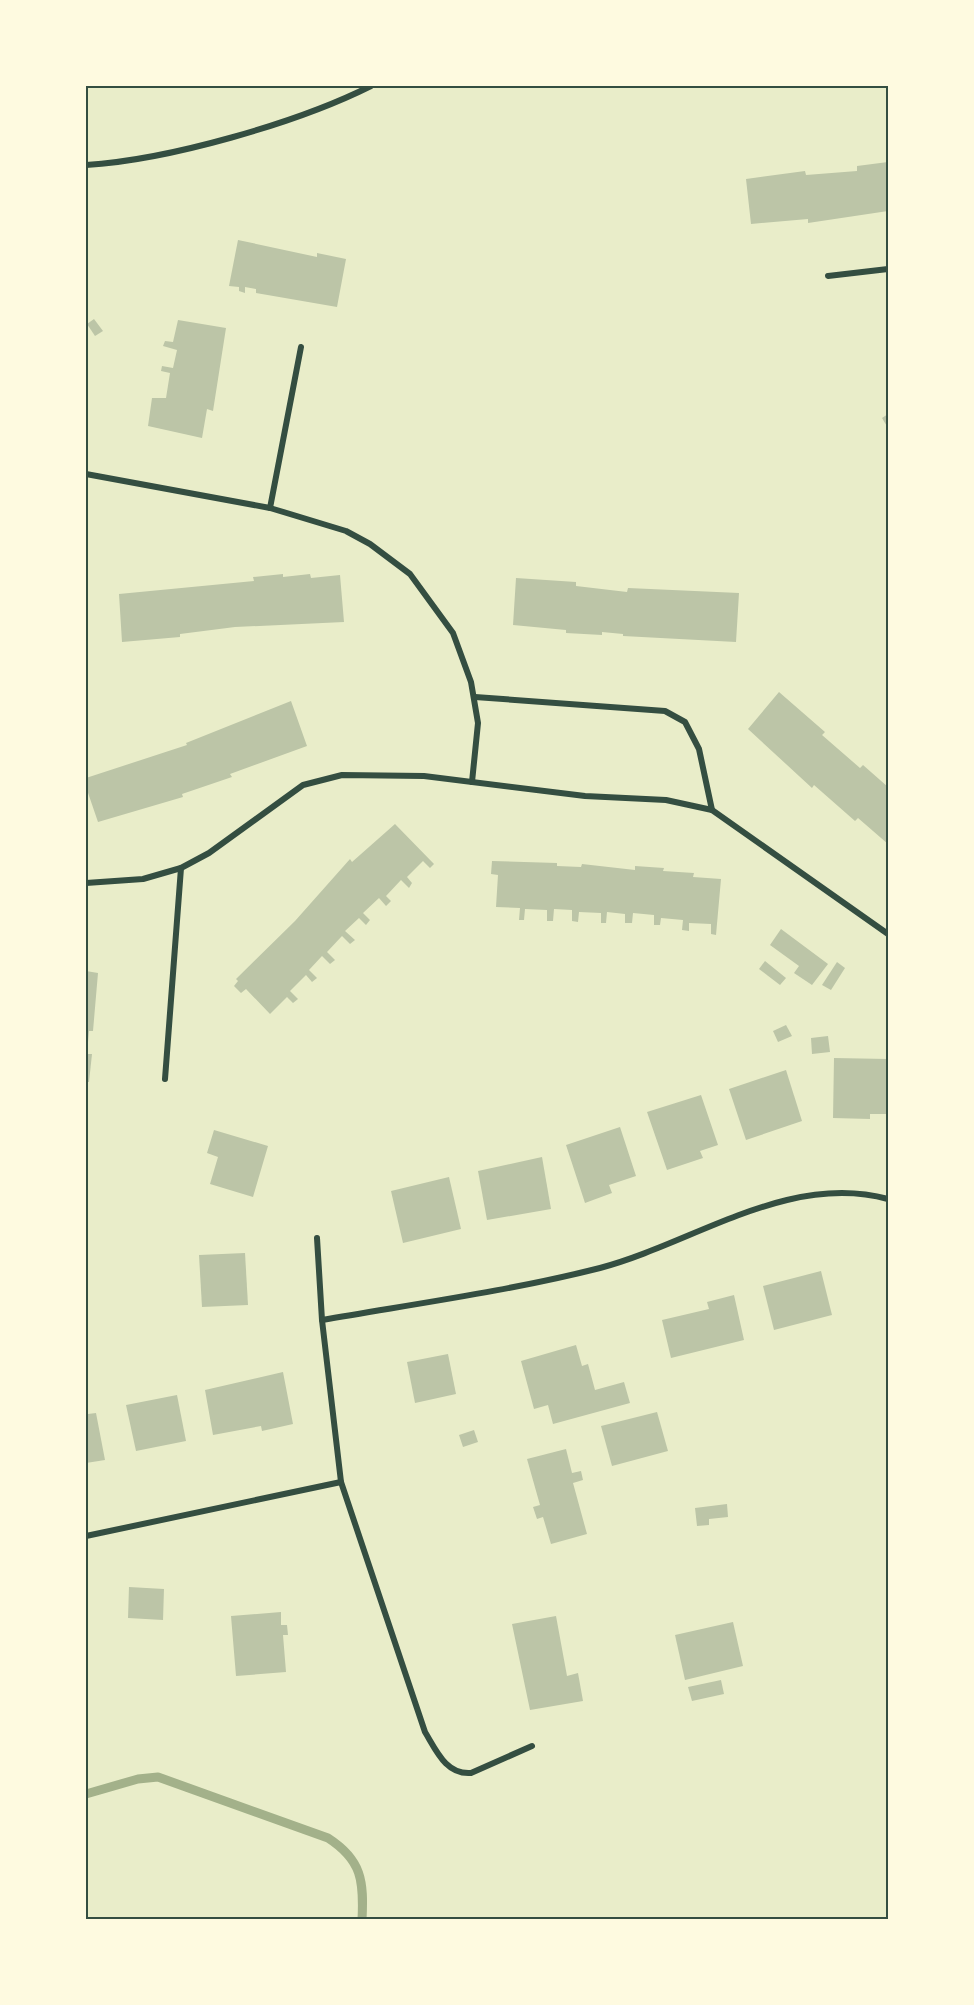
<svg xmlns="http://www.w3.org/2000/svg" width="974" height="2005" font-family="'Source Sans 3',sans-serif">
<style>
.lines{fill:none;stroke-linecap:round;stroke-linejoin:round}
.stream{stroke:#a3b18a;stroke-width:9}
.building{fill:#bcc5a7}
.minor{stroke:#344e41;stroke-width:6}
.neatline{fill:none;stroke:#344e41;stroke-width:2}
</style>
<rect width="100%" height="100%" fill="#e9edc9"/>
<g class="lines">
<path class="stream" d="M86,1794L138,1779L158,1777L328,1838C362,1860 364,1881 362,1920"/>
</g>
<g class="building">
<polygon points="888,162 888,211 808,223 808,219 751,224 746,179 805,171 806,175 857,171 857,166"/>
<polygon points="238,240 317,257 317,253 346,259 337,307 256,293 256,289 245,287 245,293 239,291 239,287 229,286"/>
<polygon points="94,319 103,331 95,336 87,324"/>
<polygon points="178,320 226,328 213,411 207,409 202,438 148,426 152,398 166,398 170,373 161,371 162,366 173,368 177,350 163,346 165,341 173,342"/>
<polygon points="888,414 888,428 882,418"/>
<polygon points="283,574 283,577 310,574 311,578 340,575 344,622 235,627 180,634 180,637 122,642 119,594 254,581 253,577"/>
<polygon points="516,578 576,582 576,586 627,592 628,588 739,593 736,642 623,636 623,634 602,632 602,635 566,633 566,630 513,625"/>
<polygon points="779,692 825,732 822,735 860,768 863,765 888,787 888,844 858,818 855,821 814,785 812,788 748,729"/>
<polygon points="291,701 307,746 230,774 232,777 182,794 183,797 98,822 86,787 86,778 187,745 186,743"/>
<polygon points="395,824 434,864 430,868 423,861 407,877 412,883 409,888 401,880 386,896 391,901 386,906 379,898 363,913 370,920 366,925 359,918 345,931 355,940 350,944 342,936 327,952 335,960 330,964 322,956 309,970 317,978 312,982 306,975 290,991 298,999 293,1003 287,997 270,1014 246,989 241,993 234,986 238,981 236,979 295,921 350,859 352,862"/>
<polygon points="492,861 557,863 557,866 581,867 582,864 635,870 635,866 664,868 663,871 694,873 693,877 721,879 716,935 711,934 711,924 689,923 689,931 682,930 683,920 661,918 660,925 654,925 654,915 633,913 632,923 625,923 625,914 607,912 606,923 601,923 601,913 579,912 578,922 572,921 572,910 554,909 553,921 547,921 547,910 525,909 524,920 519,920 520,908 496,907 498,875 491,874"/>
<polygon points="781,929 828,964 812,985 794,973 799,966 770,945"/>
<polygon points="765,961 786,978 780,985 759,969"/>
<polygon points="837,962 845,968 831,990 822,985"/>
<polygon points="86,971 98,973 93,1031 89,1031 87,1053"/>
<polygon points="786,1025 792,1036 778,1042 773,1031"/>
<polygon points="828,1036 830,1052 812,1054 811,1038"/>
<polygon points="86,1054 92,1054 89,1082 86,1082"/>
<polygon points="834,1058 888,1059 888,1114 870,1114 870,1119 833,1118"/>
<polygon points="786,1070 802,1121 746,1140 729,1089"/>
<polygon points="701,1095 718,1145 700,1151 703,1158 667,1170 647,1112"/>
<polygon points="620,1127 636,1176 609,1185 612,1193 585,1203 566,1145"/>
<polygon points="214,1130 268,1146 253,1197 210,1184 218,1157 207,1153"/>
<polygon points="542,1157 551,1209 487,1220 478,1171"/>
<polygon points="449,1177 461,1229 403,1243 391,1191"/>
<polygon points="245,1253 248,1305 202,1307 199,1255"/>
<polygon points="821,1271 832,1315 774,1330 763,1286"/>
<polygon points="734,1295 744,1340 671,1358 662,1320 709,1309 707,1302"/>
<polygon points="576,1345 582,1366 588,1364 595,1390 624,1382 630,1403 553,1424 548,1405 534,1409 521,1361"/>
<polygon points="448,1354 456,1394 415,1403 407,1362"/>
<polygon points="283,1372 293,1424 262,1431 261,1426 213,1435 205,1390"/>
<polygon points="177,1395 186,1441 136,1451 126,1405"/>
<polygon points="86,1408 88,1414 96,1413 105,1460 86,1463"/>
<polygon points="657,1412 668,1451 612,1466 601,1426"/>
<polygon points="474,1430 478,1442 463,1447 459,1435"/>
<polygon points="566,1449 572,1473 581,1471 583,1480 573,1483 587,1534 551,1544 543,1517 537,1519 533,1507 540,1505 527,1459"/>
<polygon points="727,1504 728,1517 709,1519 709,1525 697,1526 695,1508"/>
<polygon points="129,1587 164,1589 163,1620 128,1618"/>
<polygon points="281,1612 281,1625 287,1625 288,1635 283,1635 286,1672 236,1676 231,1616"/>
<polygon points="556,1616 567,1676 578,1673 583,1701 530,1710 512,1624"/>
<polygon points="733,1622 743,1666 685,1680 675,1635"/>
<polygon points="721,1680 724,1694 692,1701 688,1687"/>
</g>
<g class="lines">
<g class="minor">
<path d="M86,165C168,160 297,123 371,86"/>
<polyline points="828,276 888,269"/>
<polyline points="86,474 270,508 346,531 370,544 410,574 453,633 471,682 478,723 472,782"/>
<polyline points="270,508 301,347"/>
<polyline points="475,697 665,711 685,722 699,749 712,810"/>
<polyline points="86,883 143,879 181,868 209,853 303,785 342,775 424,776 585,796 666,800 712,810 888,934"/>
<polyline points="165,1079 181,868"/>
<path d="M317,1238L322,1320L341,1482L425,1732C436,1750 446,1775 471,1773L532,1746"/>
<path d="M322,1320C414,1304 509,1291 600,1268C694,1243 788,1172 888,1199"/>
<polyline points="86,1536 341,1482"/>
</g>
</g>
<rect width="974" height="2005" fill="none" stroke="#fefae0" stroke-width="174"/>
<rect x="87" y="87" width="800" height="1831" class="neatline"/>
</svg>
